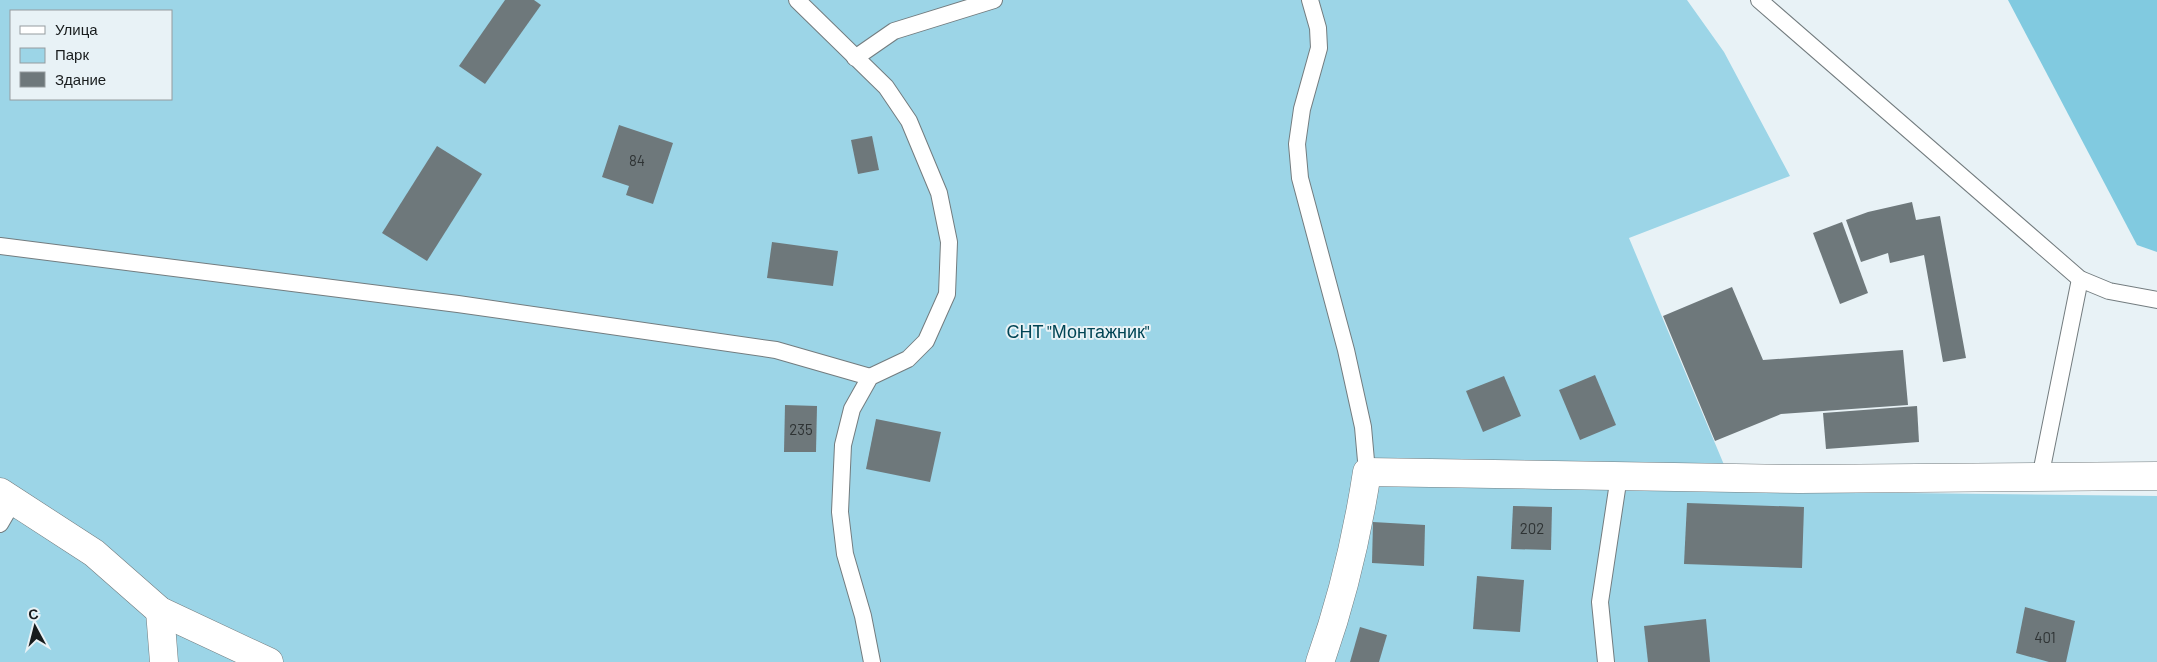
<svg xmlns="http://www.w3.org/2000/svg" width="2157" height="662" font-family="Barlow,sans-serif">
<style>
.green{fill:#9cd5e7;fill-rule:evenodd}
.forest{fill:#81cae0}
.building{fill:#6e787b}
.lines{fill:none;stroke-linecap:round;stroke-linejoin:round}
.service-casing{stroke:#737c7f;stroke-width:18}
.minor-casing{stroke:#737c7f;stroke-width:29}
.service{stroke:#fff;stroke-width:16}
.minor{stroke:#fff;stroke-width:28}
.labels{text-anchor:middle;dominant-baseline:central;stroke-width:4;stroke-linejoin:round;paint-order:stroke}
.number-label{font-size:15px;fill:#2e3334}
.park-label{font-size:18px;fill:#004555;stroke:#e8f2f6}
</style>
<rect width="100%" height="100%" fill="#e8f2f6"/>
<path class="green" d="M0,0H1687L1724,52L1790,176L1629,238L1735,491L2157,496V662H0ZM11,11H171V99H11Z"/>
<polygon class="forest" points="2008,0 2157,0 2157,252 2137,245"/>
<g class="building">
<polygon points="505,0 534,0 541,5 485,84 459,66"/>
<polygon points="619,125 673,143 653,204 626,195 629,186 602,177"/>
<polygon points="872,136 879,170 858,174 851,140"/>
<polygon points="437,146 482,174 427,261 382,233"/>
<polygon points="1912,202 1916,220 1940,216 1966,358 1943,362 1924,255 1890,263 1888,253 1861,262 1846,220 1868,212"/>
<polygon points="1842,222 1868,293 1840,304 1813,233"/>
<polygon points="772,242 838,251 833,286 767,278"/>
<polygon points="1732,287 1763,360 1903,350 1908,405 1781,414 1715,441 1663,316"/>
<polygon points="1595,375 1616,425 1580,440 1559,390"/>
<polygon points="1504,376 1521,416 1483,432 1466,391"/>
<polygon points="785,405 817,406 816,452 784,452"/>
<polygon points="1917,406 1919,442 1826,449 1823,413"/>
<polygon points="876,419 941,432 930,482 866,469"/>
<polygon points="1687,503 1804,507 1802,568 1684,564"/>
<polygon points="1513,506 1552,507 1551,550 1511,549"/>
<polygon points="1373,522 1425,525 1424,566 1372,563"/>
<polygon points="1477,576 1524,580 1520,632 1473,629"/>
<polygon points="2025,607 2075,621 2066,662 2049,662 2016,653"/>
<polygon points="1706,619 1710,662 1648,662 1644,626"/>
<polygon points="1360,627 1387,635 1379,662 1350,662"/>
</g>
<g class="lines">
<g class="service-casing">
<g id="service">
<polyline points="797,0 886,87 909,121 939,193 949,242 947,294 926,341 908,359 870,377 852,409 843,445 840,512 845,554 863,616 872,662"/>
<polyline points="1310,0 1318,28 1319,48 1302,109 1297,144 1300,178 1346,350 1363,427 1367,472"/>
<polyline points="1759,0 2080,279 2109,291 2157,300"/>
<polyline points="855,58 894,31 994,0"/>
<polyline points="0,246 458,304 776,350 870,377"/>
<polyline points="2040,478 2080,279"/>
<polyline points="0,524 14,500"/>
<polyline points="1606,662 1600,602 1619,476"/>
</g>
</g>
<g class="minor-casing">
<g id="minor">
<polyline points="0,492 94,553 160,611 269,662"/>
<polyline points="160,611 164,662"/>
<path d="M1320,662C1342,600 1357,537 1367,472L1800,479L2157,476"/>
</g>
</g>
<use href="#service" class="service"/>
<use href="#minor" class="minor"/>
</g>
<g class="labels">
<g class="number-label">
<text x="637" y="160">84</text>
<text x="801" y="429">235</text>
<text x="1532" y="528">202</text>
<text x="2045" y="637">401</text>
</g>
<g class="park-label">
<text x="1078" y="331">СНТ "Монтажник"</text>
</g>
</g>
<rect x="10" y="10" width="162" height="90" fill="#e8f2f6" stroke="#959c9f"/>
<rect x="20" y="26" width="25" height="8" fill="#ffffff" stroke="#959c9f"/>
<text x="55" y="35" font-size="15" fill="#181c1d">Улица</text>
<rect x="20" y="48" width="25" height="15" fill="#9cd5e7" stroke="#959c9f"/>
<text x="55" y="60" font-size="15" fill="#181c1d">Парк</text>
<rect x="20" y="72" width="25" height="15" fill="#6e787b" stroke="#959c9f"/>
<text x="55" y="85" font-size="15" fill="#181c1d">Здание</text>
<g transform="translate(35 627) rotate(353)" stroke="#e8f2f6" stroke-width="4" paint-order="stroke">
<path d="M0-4L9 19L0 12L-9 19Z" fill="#181c1d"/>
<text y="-8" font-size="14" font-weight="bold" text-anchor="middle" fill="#181c1d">С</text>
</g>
</svg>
